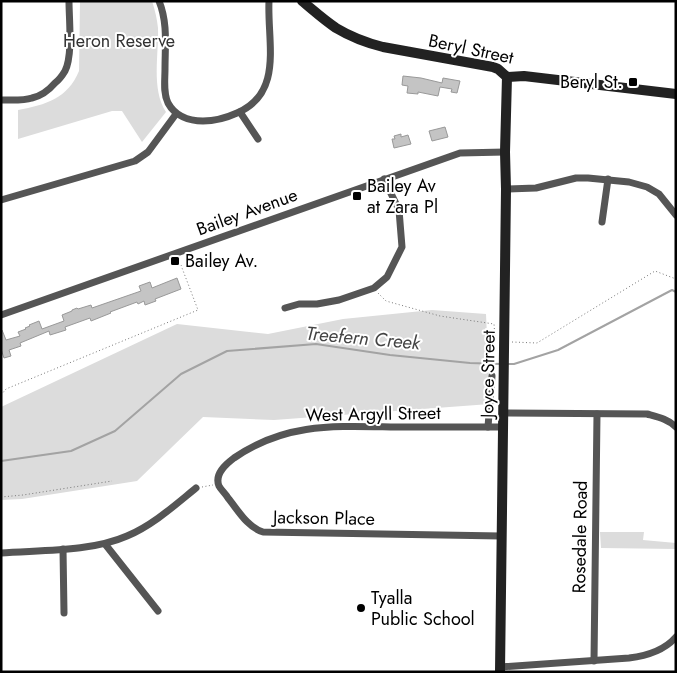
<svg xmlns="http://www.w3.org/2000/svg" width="677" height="673" font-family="Jost,sans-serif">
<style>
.green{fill:#dcdcdc}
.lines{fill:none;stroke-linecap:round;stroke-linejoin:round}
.stream{stroke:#a3a3a3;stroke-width:2}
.building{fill:#c4c4c4;stroke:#999}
.path{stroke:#777;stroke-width:1;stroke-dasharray:1 2.5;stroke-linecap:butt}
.street{stroke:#555;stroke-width:7}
.secondary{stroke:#222;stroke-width:10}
.poi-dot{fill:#000;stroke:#fff;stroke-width:2}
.labels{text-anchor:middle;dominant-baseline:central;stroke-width:4;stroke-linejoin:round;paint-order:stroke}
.park-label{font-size:18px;fill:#333;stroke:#fff}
.street-label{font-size:18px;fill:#000;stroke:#fff}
.poi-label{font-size:18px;fill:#000;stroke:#fff;text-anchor:start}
.water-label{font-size:19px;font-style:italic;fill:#444;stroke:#fff}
</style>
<rect width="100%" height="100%" fill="#fff"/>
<g class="green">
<path d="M80,1H152C155,10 157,19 158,28C159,54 151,89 166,112L142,142L122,111H112L18,139V110C46,105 68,98 79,71Z"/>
<polygon points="432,310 486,314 490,404 274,420 203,417 137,481 22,499 1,500 1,407 177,324 268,334 343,319"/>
<polygon points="600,532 644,532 643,540 676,543 676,549 601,548"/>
</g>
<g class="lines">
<g class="stream">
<polyline points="508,364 514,364 558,350 672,290 676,292"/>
<polyline points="1,461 71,451 115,431 181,374 227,351 316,344 390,355 470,363 501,364"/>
</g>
</g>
<g class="building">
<polygon points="403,76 421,78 442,83 443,78 460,81 457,93 451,92 452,89 440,87 438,96 418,92 418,94 407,93 408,86 402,85"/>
<polygon points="445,127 448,137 432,141 429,131"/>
<polygon points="401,134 401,137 408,135 411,144 394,148 392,139 395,139 394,136"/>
<polygon points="177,278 181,289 155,299 156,301 145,305 144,301 138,304 137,302 110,312 111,313 91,321 90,318 65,327 66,330 50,335 49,331 20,343 21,346 9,350 11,356 4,358 1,349 1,330 2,330 6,340 20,336 18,332 26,329 25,328 30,326 29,325 39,321 42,329 64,321 62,315 72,311 72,310 77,308 78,309 91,305 92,308 141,291 139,286 150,282 152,288"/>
</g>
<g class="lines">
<g class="path">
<polyline points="378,293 386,301 440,316 494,324 495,337"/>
<polyline points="512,342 537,343 655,271 676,279"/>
<polyline points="1,395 6,389 198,310 179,260"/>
<polyline points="202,487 213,485"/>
<polyline points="1,497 23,495 112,481"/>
</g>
<g class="street">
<path d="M159,1C168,23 165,46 165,69C165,80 163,93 168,103C175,116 189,121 203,121C215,121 226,118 237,113C284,93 267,42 269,1"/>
<path d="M1,100C11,100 23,101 32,98C41,96 49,90 55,83C59,80 62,76 65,71C73,55 69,20 69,1"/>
<polyline points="240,112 258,139"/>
<polyline points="506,189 536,188 576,178 588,178 629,182 647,187 659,194 676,215"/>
<polyline points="1,200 135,161 148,152 176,114"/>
<polyline points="602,222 608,179"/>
<polyline points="285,308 299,304 317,304 339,300 374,288 387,277 402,247 399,210 384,179"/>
<polyline points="1,315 460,153 505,152"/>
<path d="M504,413L647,414C658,417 668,419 676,427"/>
<polyline points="488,427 492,376"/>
<path d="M501,536L263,532C247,527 238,510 228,498C226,494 221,490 219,486C214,474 226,464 234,458C286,422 336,426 396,427C432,427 467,427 503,427"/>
<polyline points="105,544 158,611"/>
<polyline points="63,549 64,613"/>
<path d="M1,553C40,550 91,552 127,536C153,525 175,505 196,488"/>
<polyline points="594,661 597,414"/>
<path d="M500,667L629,658C646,656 664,651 676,637"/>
</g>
<g class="secondary">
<path d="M302,1C313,10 324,20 336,28C351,37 367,43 383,47L493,67L498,69L507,77L524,76L676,94"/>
<polyline points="500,672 506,189 505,152 507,77"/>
</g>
</g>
<g class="poi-dot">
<rect x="628" y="77" width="10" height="10" rx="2.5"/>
<rect x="352" y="191" width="10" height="10" rx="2.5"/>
<rect x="170" y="256" width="10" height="10" rx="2.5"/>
<circle cx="361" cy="608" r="5"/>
</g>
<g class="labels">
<g class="park-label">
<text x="119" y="41">Heron Reserve</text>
</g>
<g class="street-label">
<text transform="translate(471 49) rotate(12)">Beryl Street</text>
<text transform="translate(247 212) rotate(-20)">Bailey Avenue</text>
<text transform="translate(488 374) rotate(-89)">Joyce Street</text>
<text transform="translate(373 414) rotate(-1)">West Argyll Street</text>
<text transform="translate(324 518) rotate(1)">Jackson Place</text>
<text transform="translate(580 537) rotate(-89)">Rosedale Road</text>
</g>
<g class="poi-label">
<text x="623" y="82" text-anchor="end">Beryl St.</text>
<text x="367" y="186">Bailey Av<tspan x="367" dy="21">at Zara Pl</tspan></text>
<text x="185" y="261">Bailey Av.</text>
<text x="371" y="598">Tyalla<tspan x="371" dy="21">Public School</tspan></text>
</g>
<g class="water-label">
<text transform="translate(363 338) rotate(5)">Treefern Creek</text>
</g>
</g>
<rect width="677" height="673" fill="none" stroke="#000000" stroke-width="5"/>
</svg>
